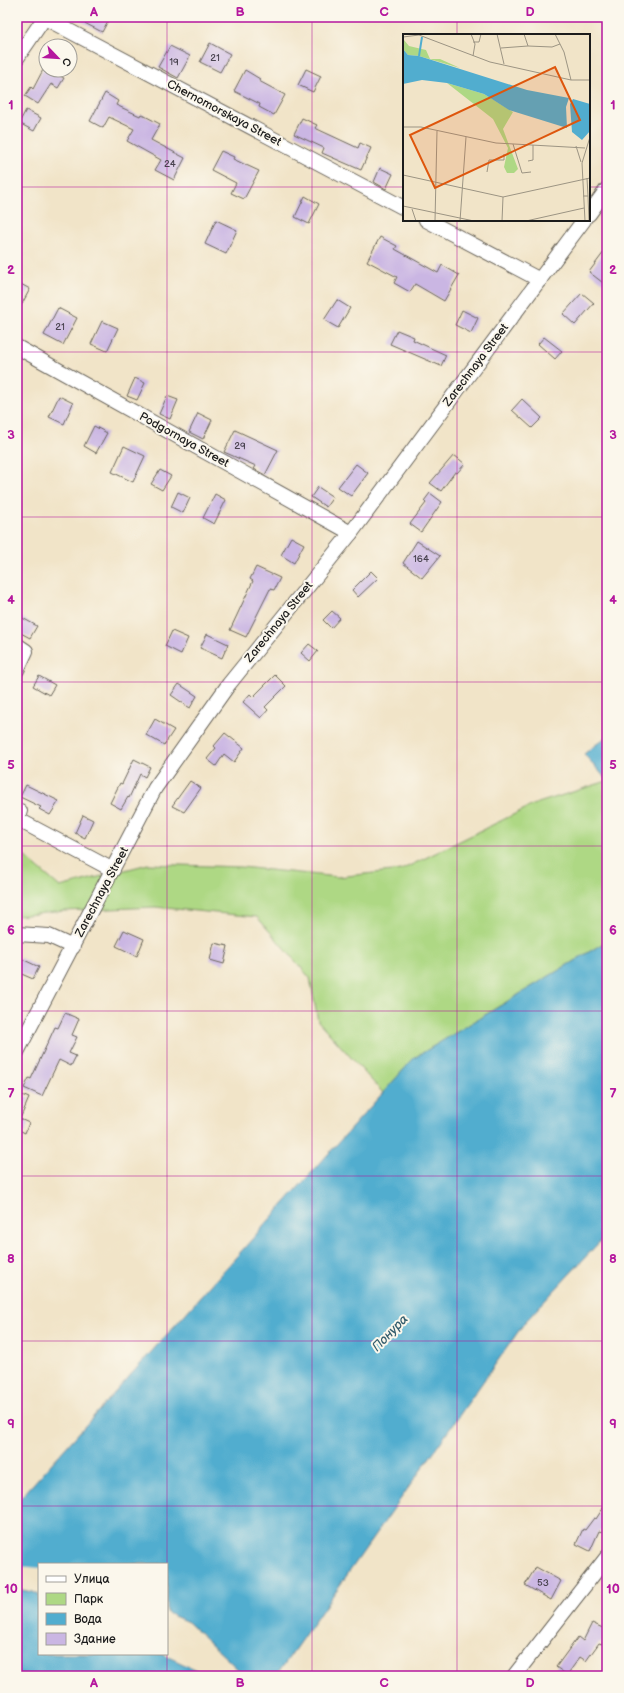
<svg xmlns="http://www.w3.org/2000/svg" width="624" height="1693" font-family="'Balsamiq Sans',sans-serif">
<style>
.green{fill:#aed884;stroke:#657a50}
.water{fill:#51adcf;stroke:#366476}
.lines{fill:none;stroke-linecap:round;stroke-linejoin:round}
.river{stroke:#51adcf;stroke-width:24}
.building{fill:#cab6e3}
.minor-casing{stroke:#676258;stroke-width:16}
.minor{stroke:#fff;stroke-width:14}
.grid{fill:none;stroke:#b5179e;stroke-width:1;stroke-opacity:0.55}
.labels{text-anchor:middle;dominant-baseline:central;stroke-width:4;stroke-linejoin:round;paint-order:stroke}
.number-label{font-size:10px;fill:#48424e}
.street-label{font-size:12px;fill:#1c1c1c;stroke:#fbf7ec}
.water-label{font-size:13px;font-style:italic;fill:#345d6d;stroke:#fbf7ec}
.inset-river{fill:none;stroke:#51adcf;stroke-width:2}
.inset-road{fill:none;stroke:#9c9483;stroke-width:1}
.view{fill:#de560d;fill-opacity:0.15;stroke:#de560d;stroke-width:2}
.inset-edge{fill:none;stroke:#1c1c1c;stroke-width:2}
.neatline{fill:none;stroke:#b5179e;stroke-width:1.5}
.grid-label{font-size:13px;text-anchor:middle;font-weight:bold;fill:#b5179e}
</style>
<rect width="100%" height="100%" fill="#fbf7ec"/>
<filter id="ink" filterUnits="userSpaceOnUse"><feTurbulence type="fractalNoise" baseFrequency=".025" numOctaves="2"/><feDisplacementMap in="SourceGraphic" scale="8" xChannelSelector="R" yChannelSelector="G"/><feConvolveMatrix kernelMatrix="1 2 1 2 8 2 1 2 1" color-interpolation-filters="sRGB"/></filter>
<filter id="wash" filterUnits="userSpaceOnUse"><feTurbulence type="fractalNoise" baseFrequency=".012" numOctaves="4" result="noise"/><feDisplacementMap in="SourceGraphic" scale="16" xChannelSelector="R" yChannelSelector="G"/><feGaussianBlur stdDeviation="0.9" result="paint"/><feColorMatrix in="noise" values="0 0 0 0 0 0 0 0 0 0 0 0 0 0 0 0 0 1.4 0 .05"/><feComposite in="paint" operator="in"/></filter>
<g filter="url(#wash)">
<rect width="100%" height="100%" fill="#f1e4c8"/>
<polygon class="green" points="607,781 607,941 414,1058 383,1093 318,1021 310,978 257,917 155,907 64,911 17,916 17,850 60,887 148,864 241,867 338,877 401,870 535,804"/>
<g class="water">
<polygon points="607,736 607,780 584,754"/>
<polygon points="607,941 607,1234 525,1322 276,1676 245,1676 188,1622 167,1613 167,1564 54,1564 17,1548 17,1502 414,1058"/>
<polygon points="17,1589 33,1592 39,1595 39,1654 162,1654 198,1671 204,1676 17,1676"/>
</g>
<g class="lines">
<polyline class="river" points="17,1554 66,1558"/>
</g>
<g id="blocks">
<g class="building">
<polygon points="73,17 110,17 102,32"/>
<polygon points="210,43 230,54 220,72 200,62"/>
<polygon points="170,46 190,56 178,78 158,67"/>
<polygon points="44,68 64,78 58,88 51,84 38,104 25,96 31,87 33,89"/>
<polygon points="306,69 321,76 313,92 298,85"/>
<polygon points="245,70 260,79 259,81 285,95 274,115 259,107 260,104 234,91"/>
<polygon points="105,93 118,101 116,105 140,116 141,114 160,124 151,140 185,158 174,180 155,170 161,160 127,141 134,129 109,117 103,128 90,121"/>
<polygon points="26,110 41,118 34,131 19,123"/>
<polygon points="302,118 317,125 315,128 358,148 360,143 371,148 361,170 322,153 324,148 294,134"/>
<polygon points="221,151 234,157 233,159 259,171 244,199 231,193 236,183 211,170"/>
<polygon points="380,168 393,174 386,189 374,182"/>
<polygon points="305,196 319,204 309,224 295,217"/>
<polygon points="216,220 237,230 226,254 205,244"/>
<polygon points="380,237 397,246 395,249 438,273 442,265 459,275 444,301 415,284 410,292 394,283 397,277 367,261"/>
<polygon points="607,248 607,286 589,272"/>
<polygon points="17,282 30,289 17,313"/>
<polygon points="582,293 594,303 575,325 563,314"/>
<polygon points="337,300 350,308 338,328 324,320"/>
<polygon points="58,308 77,318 63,345 44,335"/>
<polygon points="462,310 478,318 471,333 455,325"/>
<polygon points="102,321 118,328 107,351 91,344"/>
<polygon points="397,330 414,337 413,340 446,355 441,366 390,344"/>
<polygon points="544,337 562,351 555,359 538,344"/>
<polygon points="135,378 145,383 137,400 127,396"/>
<polygon points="59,396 73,403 64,424 49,417"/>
<polygon points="167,396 178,400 170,419 159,414"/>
<polygon points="522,399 542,418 532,428 512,410"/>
<polygon points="198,413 212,420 203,439 189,432"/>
<polygon points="94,426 107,433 96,453 84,446"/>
<polygon points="235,430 278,450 265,475 254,469 256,466 224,452"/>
<polygon points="124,446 145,456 133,482 112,472"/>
<polygon points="454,455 465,464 457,473 455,472 441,491 430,483"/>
<polygon points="356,464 368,473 351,496 338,487"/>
<polygon points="160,470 171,476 162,490 151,484"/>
<polygon points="318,487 333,497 326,507 311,497"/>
<polygon points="178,492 190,498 183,513 171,507"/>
<polygon points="430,493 442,502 421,532 410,524 426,503 424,501"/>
<polygon points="215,494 226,500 214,524 203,518"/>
<polygon points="291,537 304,544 294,563 281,555"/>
<polygon points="417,541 440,556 422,578 403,563"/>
<polygon points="256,567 280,578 274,590 270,589 246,637 230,630 253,581 250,579"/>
<polygon points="371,571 378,578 358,597 352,590"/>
<polygon points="332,611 340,618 331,628 323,620"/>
<polygon points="17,615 37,626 30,638 17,631"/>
<polygon points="172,631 188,638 181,654 165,646"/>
<polygon points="207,634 228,644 222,658 200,648"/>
<polygon points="309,644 318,651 310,661 301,653"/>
<polygon points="275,675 286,686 265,707 268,710 261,718 243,702 250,694 253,697"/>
<polygon points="39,676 55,685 49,695 33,686"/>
<polygon points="179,684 197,696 190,708 171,695"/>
<polygon points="155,719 174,730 164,745 146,735"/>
<polygon points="225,733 244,748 234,762 224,754 216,766 207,759 216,748 214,746"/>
<polygon points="134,759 150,767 145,777 140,774 129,798 128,797 121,809 110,803 120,783 122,784"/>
<polygon points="190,781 201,788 184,812 172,806"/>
<polygon points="26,785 59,801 50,815 39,809 41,807 20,797"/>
<polygon points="83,815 93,820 85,838 75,833"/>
<polygon points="124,930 144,939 137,956 116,946"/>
<polygon points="214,943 228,946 224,964 210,960"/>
<polygon points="20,958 39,967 33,979 17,972 17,965"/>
<polygon points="65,1013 79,1019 72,1035 77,1037 69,1053 76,1056 71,1066 59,1060 42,1096 24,1088 29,1078 31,1079 55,1027 58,1028"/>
<polygon points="17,1093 29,1098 20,1119 29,1123 25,1133 17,1129"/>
<polygon points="607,1502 607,1524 602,1532 599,1531 590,1551 576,1544 583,1529 585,1530 594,1518 596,1519"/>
<polygon points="536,1567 561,1581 551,1600 525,1585"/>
<polygon points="592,1623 607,1630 602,1644 599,1643 586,1661 580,1657 567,1675 556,1667 578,1637 583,1641"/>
</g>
</g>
</g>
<g filter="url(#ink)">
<use href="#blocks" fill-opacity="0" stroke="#676258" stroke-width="1"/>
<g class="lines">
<g class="minor-casing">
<g id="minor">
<polyline points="43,17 404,208"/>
<polyline points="17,58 45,17"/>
<polyline points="589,214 607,189"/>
<polyline points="426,220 540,280"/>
<polyline points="17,347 351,533"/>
<polyline points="17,645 26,651 17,670"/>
<polyline points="20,811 17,819 113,870"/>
<polyline points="17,934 49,936 73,947"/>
<polyline points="17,1052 155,788 229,684 351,533 584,220"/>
<polyline points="514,1676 607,1557"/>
</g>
</g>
<use href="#minor" class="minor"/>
</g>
</g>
<path class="grid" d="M167,17V1564M312,17V1676M457,17V35M17,187H404M589,187H607M457,220V1676M17,352H607M17,517H607M17,682H607M17,846H607M17,1011H607M17,1176H607M17,1341H607M17,1506H607M167,1564V1654M167,1654V1676"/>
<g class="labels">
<g class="number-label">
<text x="215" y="58">21</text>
<text x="174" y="62">19</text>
<text x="170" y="164">24</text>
<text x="60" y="327">21</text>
<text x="240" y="446">29</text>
<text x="421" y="559">164</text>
<text x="543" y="1583">53</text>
</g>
<g class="street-label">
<text transform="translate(224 113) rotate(28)">Chernomorskaya Street</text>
<text transform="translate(476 365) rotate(-53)">Zarechnaya Street</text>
<text transform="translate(184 440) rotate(29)">Podgornaya Street</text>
<text transform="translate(279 622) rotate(-51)">Zarechnaya Street</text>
<text transform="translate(102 892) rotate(-62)">Zarechnaya Street</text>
</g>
<g class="water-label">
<text transform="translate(390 1333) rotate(-46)">Понура</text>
</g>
</g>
<g transform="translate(403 34)">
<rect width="187" height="187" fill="#f1e4c8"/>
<path d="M1,6L6,12L23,16L27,25H37L57,34L16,22L5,21L0,15ZM44,49L81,60L110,78L100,95L115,135L111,139H104L101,133L105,114L90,85Z" fill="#aed884"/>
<path d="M0,15L5,21L16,22L124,56L166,64L163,73L164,94L106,76L81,60L44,49L19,46L0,50ZM170,65L187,70V97L179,106L169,98L167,70Z" fill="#51adcf"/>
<path class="inset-river" d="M16,22L19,3"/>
<path class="inset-road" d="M68,0L72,10L70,22M94,0L101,30M121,0L125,12L149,13L157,10M152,0L161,18L168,46M0,3L16,1L87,28L168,46H187M70,8H76L78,0M98,14L125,12M0,93H18L93,109L182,114M110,110L119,139L128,138M173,112L178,128M125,127L130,126V111M84,138L86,126H101V120M0,141L100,163L187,144M180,162H185L184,144M185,162L186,187M0,172L71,187M9,175L13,187M32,187L34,97M57,187L63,103M99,187L100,163M123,187L181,174M182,187L179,129L187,103"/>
<path class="view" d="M152,33L177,86L32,154L7,101Z"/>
<rect width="187" height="187" class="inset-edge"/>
</g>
<rect width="624" height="1693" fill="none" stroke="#fbf7ec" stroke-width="44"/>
<rect x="38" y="1563" width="130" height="92" fill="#fbf7ec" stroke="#a29f99"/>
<rect x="46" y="1576" width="20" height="6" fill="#ffffff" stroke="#a29f99"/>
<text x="74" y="1583" font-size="12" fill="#1c1c1c">Улица</text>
<rect x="46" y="1593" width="20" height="12" fill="#aed884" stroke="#a29f99"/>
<text x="74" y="1603" font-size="12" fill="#1c1c1c">Парк</text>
<rect x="46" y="1613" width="20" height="12" fill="#51adcf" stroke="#a29f99"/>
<text x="74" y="1623" font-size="12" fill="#1c1c1c">Вода</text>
<rect x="46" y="1633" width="20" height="12" fill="#cab6e3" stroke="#a29f99"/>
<text x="74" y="1643" font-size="12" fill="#1c1c1c">Здание</text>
<g transform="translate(58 58) rotate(115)"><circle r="19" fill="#fbf7ec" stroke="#a29f99"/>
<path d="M0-3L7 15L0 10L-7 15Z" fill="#b5179e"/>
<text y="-6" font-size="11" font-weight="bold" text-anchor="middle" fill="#1c1c1c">С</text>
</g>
<rect x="22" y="22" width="580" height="1649" class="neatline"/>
<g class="grid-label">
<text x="94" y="16">A</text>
<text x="240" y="16">B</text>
<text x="384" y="16">C</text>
<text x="530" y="16">D</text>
<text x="11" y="109">1</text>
<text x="613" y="109">1</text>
<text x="11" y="274">2</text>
<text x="613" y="274">2</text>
<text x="11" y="439">3</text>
<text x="613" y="439">3</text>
<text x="11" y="604">4</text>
<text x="613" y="604">4</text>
<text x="11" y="769">5</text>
<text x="613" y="769">5</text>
<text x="11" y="934">6</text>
<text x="613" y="934">6</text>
<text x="11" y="1098">7</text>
<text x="613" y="1098">7</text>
<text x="11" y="1263">8</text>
<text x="613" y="1263">8</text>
<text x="11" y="1428">9</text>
<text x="613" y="1428">9</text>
<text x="11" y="1593">10</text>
<text x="613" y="1593">10</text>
<text x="94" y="1687">A</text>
<text x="240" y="1687">B</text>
<text x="384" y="1687">C</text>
<text x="530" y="1687">D</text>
</g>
</svg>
